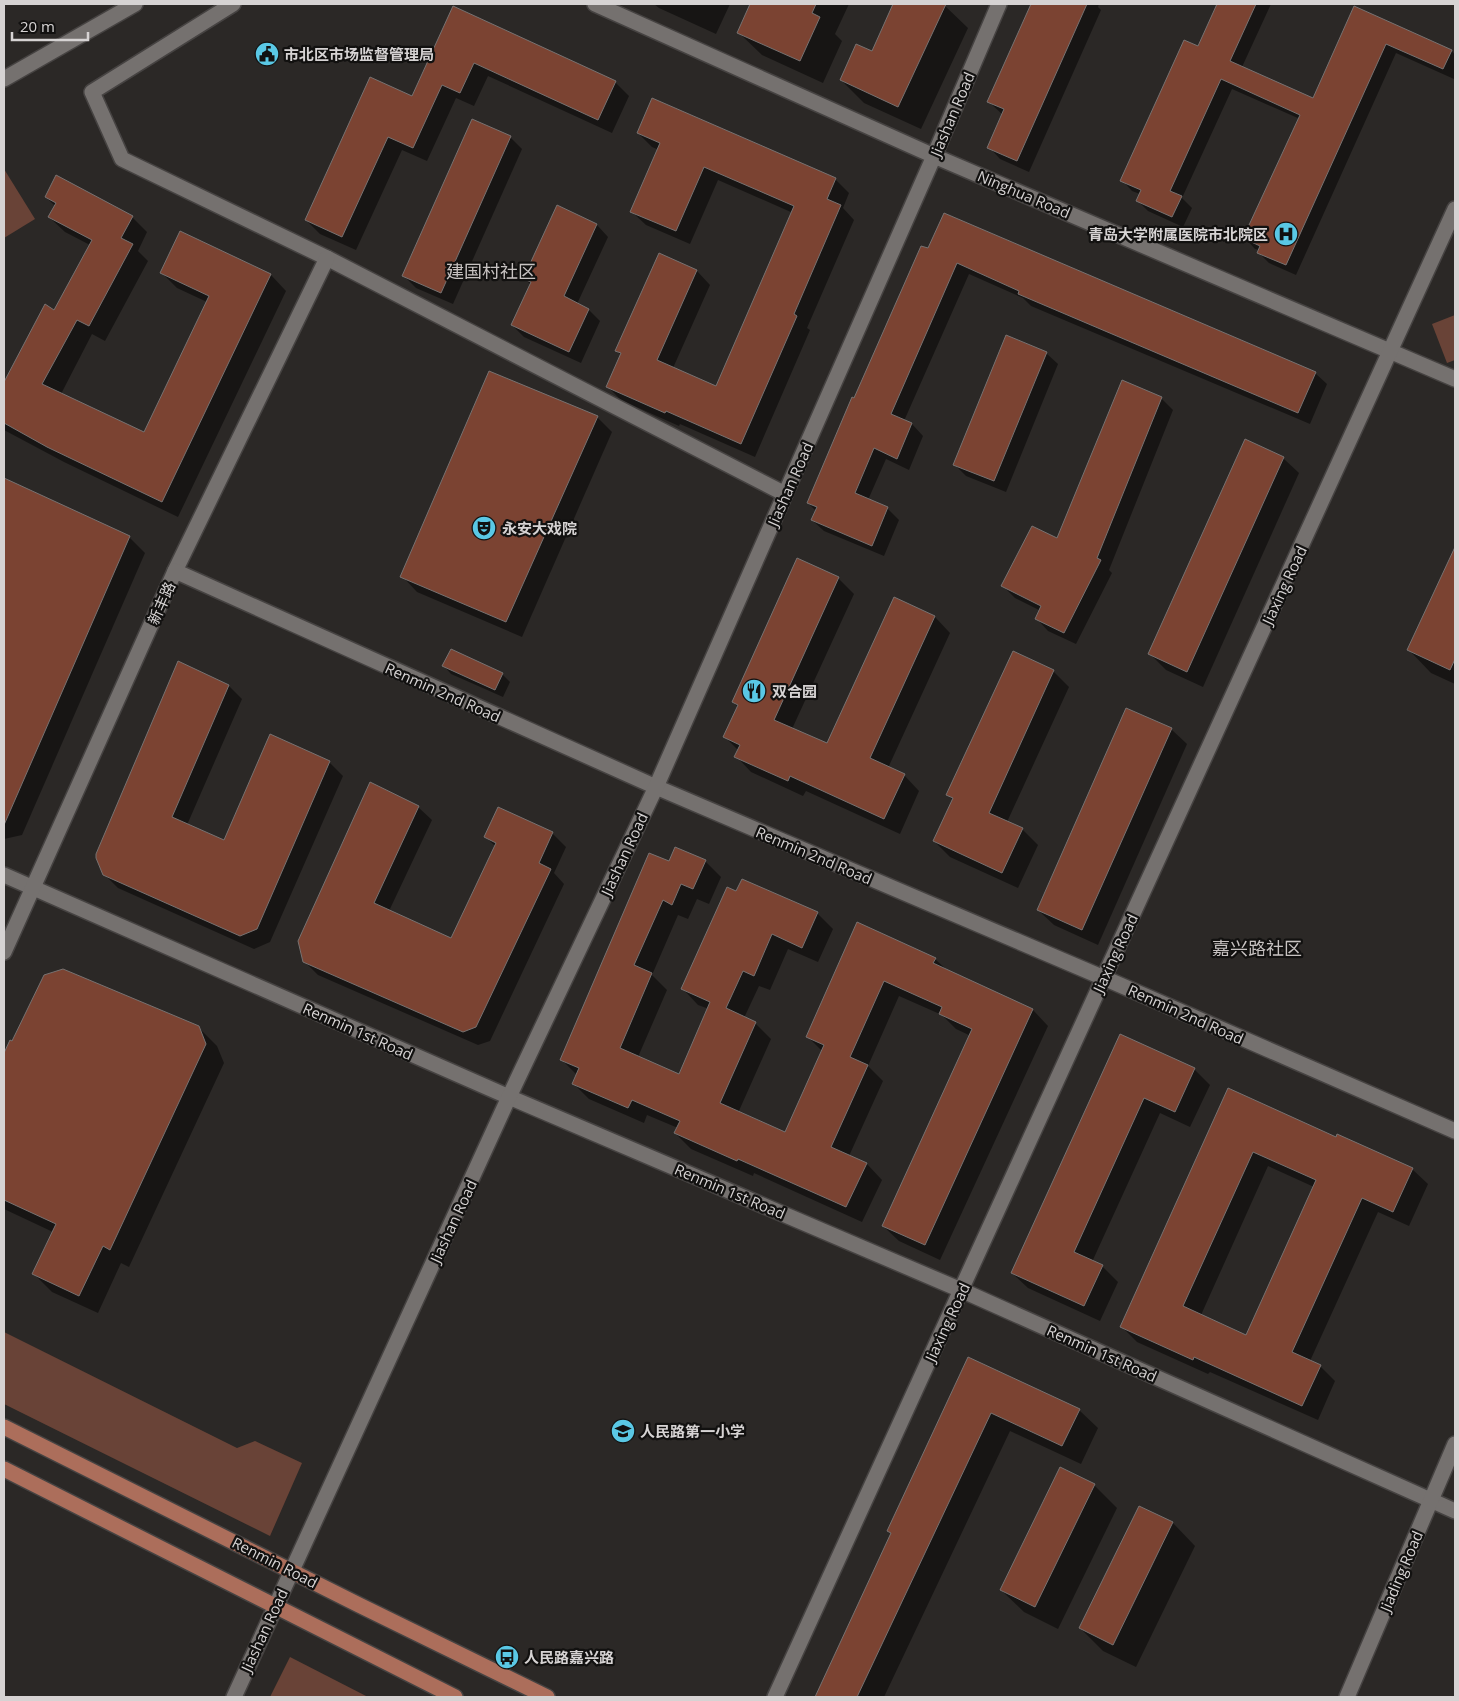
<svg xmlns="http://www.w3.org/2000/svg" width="1459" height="1701" font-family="'Open Sans','Noto Sans SC',sans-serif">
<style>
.green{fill:#694337}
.shadow{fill:#0007;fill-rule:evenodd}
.building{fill:#7b4332;stroke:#777271;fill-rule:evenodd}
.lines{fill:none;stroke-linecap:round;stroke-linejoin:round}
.street-casing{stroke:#464342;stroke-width:18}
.secondary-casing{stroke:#464342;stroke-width:18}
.primary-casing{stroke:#464342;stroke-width:18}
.street{stroke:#75716f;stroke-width:15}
.secondary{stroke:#75716f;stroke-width:15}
.primary{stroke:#ac6e5b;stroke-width:15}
.labels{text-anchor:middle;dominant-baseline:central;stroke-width:4.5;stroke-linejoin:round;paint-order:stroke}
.poi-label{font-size:15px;font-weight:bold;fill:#d6d3d3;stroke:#121110;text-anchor:start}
.street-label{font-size:15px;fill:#d6d3d3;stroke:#121110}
.quarter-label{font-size:18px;fill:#c7c2c1;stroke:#121110}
</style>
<rect width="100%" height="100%" fill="#2b2826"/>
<g class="green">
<polygon points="4,169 35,219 4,238"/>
<polygon points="1455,315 1455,360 1447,363 1432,324"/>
<polygon points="4,1332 237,1448 255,1441 302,1463 270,1536 4,1404"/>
<polygon points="290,1657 368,1697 270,1697"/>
</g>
<g class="shadow">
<polygon points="654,4 730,4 716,34 659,8"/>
<polygon points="752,4 849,4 835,34 842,41 823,83 762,55 739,33"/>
<polygon points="895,4 943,4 968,28 921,129 864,103 841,80 872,53"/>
<polygon points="1033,4 1099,4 1098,7 1101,10 1029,172 1000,159 989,147 1003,115 989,102"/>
<polygon points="1218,4 1271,4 1242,67 1313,99 1354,7 1452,51 1455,55 1454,79 1396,53 1296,275 1269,263 1259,253 1260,250 1255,249 1245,238 1300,119 1232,89 1182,198 1192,208 1183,227 1148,211 1138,201 1140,194 1132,191 1122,180 1198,48"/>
<polygon points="454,8 615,82 629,96 612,133 488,76 474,106 456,98 427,161 402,150 356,250 320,234 306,220 412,98"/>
<polygon points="638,133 835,179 849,193 843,208 854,220 807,328 810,330 755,457 680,424 679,426 621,400 608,387 622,356 616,350 697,271 710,285 673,368 717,388 793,213 718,180 690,244 646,225 632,212 659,150 652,147"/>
<polygon points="510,137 522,149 453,304 416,288 404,276"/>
<polygon points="46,197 132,217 147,232 138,251 148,261 105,341 92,334 61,394 144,434 207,302 177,288 162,273 181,232 271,275 286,291 178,517 64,462 4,430 4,384 46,306 55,311 90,245 65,232 49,217 55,206"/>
<polygon points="558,207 597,225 608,237 577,304 589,310 600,321 581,363 524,337 512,325 531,285 524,278"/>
<polygon points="922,247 1315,373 1327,384 1310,424 1031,306 1023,298 969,274 904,421 912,424 923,436 909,470 886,459 868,500 887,508 899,520 884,556 824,531 812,520 816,511 808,503"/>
<polygon points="1046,353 1058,364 1006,492 966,476 955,465"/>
<polygon points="1161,398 1173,410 1109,570 1112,573 1076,644 1048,631 1037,619 1041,611 1015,598 1003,586 1058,540"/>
<polygon points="597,417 612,432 522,637 417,592 402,576"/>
<polygon points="1283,458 1299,473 1203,687 1166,670 1150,654"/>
<polygon points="4,479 129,537 145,553 22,835 4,839"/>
<polygon points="1455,550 1455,684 1431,673 1409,650"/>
<polygon points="838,578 854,594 792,729 828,745 895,599 935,617 950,633 888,768 904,775 919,791 900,834 806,791 803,796 751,772 736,756 738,750 725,737 738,707 733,702"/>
<polygon points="444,666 502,674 510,682 503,697 451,674"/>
<polygon points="1053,671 1069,687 1007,822 1022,829 1038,845 1018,888 950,857 934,841 953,800 948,795"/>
<polygon points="229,686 242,699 187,825 224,842 329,762 343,776 270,942 254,949 118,888 104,874"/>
<polygon points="1171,729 1187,744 1098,945 1054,925 1038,910"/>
<polygon points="418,807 432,820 389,911 452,940 496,847 485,836 552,833 566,847 554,873 564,884 490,1041 478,1045 318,975 304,961"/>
<polygon points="705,861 721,877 709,904 697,899 688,919 678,915 652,975 667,990 638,1057 680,1075 709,1009 698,1005 683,989 737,892 817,913 833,929 818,962 788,949 770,990 759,986 744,1018 755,1023 771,1039 738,1113 786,1134 823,1052 807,1036 857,924 935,959 948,971 1033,1010 1048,1026 940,1260 899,1241 883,1226 971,1036 956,1029 942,1015 899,996 868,1066 883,1081 849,1156 867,1164 882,1180 862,1222 754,1173 753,1176 691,1149 675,1133 678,1128 647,1115 644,1123 589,1099 574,1084 577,1075 562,1060 669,863"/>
<polygon points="198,1027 217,1046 224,1063 129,1267 121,1263 98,1313 52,1292 34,1274 53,1232 4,1209 4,1056 11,1042"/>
<polygon points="1120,1036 1194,1069 1210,1085 1190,1127 1160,1113 1092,1262 1102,1266 1118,1282 1100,1321 1028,1288 1012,1273"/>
<path d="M1229,1089L1337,1138L1412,1169L1428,1184L1409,1226L1378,1212L1310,1361L1320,1366L1335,1381L1318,1420L1210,1372L1208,1374L1137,1342L1121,1326ZM1268,1166L1314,1187L1247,1336L1201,1315Z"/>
<polygon points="969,1358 1079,1410 1098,1428 1081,1464 1010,1431 884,1697 816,1697 892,1534 888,1531"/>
<polygon points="1094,1485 1117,1508 1058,1629 1024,1612 1001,1590"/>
<polygon points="1140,1507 1173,1523 1195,1546 1136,1667 1103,1651 1080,1628"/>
</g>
<g class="building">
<polygon points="750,4 816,4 812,13 820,17 800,61 737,33"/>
<polygon points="893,4 946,4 898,107 840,80 856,44 872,51"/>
<polygon points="1031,4 1087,4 1017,161 987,148 1004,109 987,102"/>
<polygon points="1217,4 1256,4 1230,61 1313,98 1354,6 1452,50 1443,69 1386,44 1286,265 1257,253 1260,246 1243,238 1300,115 1221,79 1170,191 1182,196 1172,217 1136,201 1141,190 1120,181 1184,40 1198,46"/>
<polygon points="453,6 616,81 598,120 474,63 460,93 442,85 413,148 388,137 342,237 305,220 370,77 412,96"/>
<polygon points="652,98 836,178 827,199 841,205 794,314 797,316 741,444 666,411 665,413 606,387 621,353 615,351 659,253 697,270 657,360 716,386 794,206 704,167 676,231 630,212 660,143 637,133"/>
<polygon points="472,119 511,136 441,293 402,276"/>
<polygon points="56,175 133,216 121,238 133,244 89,326 77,320 42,384 144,432 209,296 160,273 180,231 271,274 162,502 47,447 4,423 4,382 45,304 54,310 92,240 48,217 56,203 45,197"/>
<polygon points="557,205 597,224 564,296 589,309 569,352 511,325 531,282 523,279"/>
<polygon points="944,213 1316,372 1298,413 1018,294 1019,291 957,263 891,414 912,423 897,459 874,448 855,493 888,507 872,546 811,520 817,507 807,503 852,397 854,398 921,246 928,248"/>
<polygon points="1006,335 1047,352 994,481 953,465"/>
<polygon points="489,371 598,416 506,622 400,577"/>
<polygon points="1122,380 1162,397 1097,558 1101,560 1064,633 1035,619 1041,606 1001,586 1032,526 1057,538"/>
<polygon points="1245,439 1284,457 1187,672 1148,654"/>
<polygon points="4,478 130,536 4,825"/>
<polygon points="1455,547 1455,659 1450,670 1407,650"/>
<polygon points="797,558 839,577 774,720 827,743 894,597 935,616 870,758 905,774 884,819 790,776 788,781 734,757 740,745 723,737 738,705 732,702"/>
<polygon points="451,649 503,673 495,690 442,666"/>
<polygon points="1013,651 1054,670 989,813 1023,828 1002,873 933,841 953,798 946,795"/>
<polygon points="178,661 229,685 172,817 224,840 270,734 330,761 257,929 240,936 103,875 96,858 96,854"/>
<polygon points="1126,708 1172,728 1082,930 1037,910"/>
<polygon points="370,782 419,806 374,903 451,938 496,843 484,837 498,807 553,832 539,863 551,869 476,1027 463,1032 303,962 298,941"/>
<polygon points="675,847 706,860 693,889 681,884 672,905 663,900 634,965 652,973 620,1048 679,1074 710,1002 681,989 727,887 736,891 742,879 818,912 802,948 772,934 754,976 743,971 726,1008 756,1022 720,1103 785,1132 824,1045 806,1037 857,922 936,958 933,963 1033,1009 925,1245 882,1226 972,1029 939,1014 942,1007 884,981 850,1057 868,1065 831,1147 867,1163 846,1207 738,1159 737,1161 674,1133 680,1121 632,1100 628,1108 572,1084 579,1068 560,1060 649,853 669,861"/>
<polygon points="63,969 199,1026 206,1044 110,1250 103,1246 79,1296 32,1274 56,1224 4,1200 4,1053 10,1040 12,1041 44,975"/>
<polygon points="1120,1034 1195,1068 1175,1112 1144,1098 1074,1252 1103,1265 1084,1306 1011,1273"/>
<path d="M1228,1088L1336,1137L1337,1134L1413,1168L1393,1212L1362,1198L1292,1352L1321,1365L1302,1406L1194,1357L1193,1360L1120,1327ZM1253,1152L1316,1180L1246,1335L1183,1306Z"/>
<polygon points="968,1357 1080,1409 1062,1446 991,1413 857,1697 815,1697 891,1533 887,1531"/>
<polygon points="1060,1467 1095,1484 1035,1607 1000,1590"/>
<polygon points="1139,1506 1173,1522 1113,1645 1079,1628"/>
</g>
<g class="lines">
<g class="street-casing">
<g id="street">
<polyline points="233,4 92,92 122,159 327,258 785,494"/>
<polyline points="175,571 327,258"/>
</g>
</g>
<g class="secondary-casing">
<g id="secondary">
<polyline points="595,4 934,156 1455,379"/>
<polyline points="4,79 135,4"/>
<polyline points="4,875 509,1097 961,1290 1455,1511"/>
<polyline points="4,952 175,571 656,787 1104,978 1455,1131"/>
<polyline points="234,1697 509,1097 656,787 934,156 999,4"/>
<polyline points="775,1697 1455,209"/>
<polyline points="1347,1697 1455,1444"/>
</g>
</g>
<g class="primary-casing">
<g id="primary">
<polyline points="4,1427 359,1605 547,1697"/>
<polyline points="4,1469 455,1697"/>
</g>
</g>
<use href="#street" class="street"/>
<use href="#secondary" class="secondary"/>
<use href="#primary" class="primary"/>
</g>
<defs>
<g id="civic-disc" transform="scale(1.25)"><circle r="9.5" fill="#5ac8e5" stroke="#121110"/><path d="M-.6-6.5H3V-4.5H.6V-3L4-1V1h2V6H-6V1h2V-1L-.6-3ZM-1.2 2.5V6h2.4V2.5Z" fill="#111"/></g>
<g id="hospital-disc" transform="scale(1.25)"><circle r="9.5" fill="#5ac8e5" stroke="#121110"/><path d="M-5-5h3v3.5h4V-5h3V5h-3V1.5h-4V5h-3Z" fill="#111"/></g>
<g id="theatre-disc" transform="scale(1.25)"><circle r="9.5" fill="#5ac8e5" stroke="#121110"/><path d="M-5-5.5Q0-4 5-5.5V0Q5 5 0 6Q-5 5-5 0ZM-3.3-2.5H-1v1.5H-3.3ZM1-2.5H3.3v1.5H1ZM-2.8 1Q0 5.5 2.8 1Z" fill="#111"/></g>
<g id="restaurant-disc" transform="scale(1.25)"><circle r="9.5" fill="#5ac8e5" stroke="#121110"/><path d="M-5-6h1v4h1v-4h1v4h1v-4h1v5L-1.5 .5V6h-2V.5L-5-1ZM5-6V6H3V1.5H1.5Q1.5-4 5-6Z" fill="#111"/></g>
<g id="school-disc" transform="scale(1.25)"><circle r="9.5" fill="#5ac8e5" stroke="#121110"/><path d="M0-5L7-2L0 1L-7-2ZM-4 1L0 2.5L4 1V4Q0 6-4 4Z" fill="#111"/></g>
<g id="bus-disc" transform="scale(1.25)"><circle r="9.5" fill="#5ac8e5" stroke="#121110"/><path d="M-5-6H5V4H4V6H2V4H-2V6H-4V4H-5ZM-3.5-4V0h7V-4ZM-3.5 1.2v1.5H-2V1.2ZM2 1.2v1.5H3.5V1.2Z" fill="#111"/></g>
</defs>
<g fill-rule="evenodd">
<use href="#civic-disc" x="267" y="54"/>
<use href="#hospital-disc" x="1286" y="234"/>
<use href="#theatre-disc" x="484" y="528"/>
<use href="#restaurant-disc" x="754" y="691"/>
<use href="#school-disc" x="623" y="1431"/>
<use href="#bus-disc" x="507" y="1657"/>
</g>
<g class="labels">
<g class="poi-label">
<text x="284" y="54">市北区市场监督管理局</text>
<text x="1268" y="234" text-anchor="end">青岛大学附属医院市北院区</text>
<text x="502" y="528">永安大戏院</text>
<text x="772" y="691">双合园</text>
<text x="640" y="1431">人民路第一小学</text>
<text x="524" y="1657">人民路嘉兴路</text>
</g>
<g class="street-label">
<text transform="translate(952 114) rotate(-67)">Jiashan Road</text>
<text transform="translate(1024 194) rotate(23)">Ninghua Road</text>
<text transform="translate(790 484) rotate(-66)">Jiashan Road</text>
<text transform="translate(1284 585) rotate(-65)">Jiaxing Road</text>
<text transform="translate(161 603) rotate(-66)">新丰路</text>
<text transform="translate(443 692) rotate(24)">Renmin 2nd Road</text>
<text transform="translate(624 854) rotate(-65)">Jiashan Road</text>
<text transform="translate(814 855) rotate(23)">Renmin 2nd Road</text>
<text transform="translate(1115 953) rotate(-65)">Jiaxing Road</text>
<text transform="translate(1186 1014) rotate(24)">Renmin 2nd Road</text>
<text transform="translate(358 1031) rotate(24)">Renmin 1st Road</text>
<text transform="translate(730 1191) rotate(23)">Renmin 1st Road</text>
<text transform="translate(453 1221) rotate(-65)">Jiashan Road</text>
<text transform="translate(947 1322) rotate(-65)">Jiaxing Road</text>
<text transform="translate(1102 1353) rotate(24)">Renmin 1st Road</text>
<text transform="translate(275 1562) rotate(27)">Renmin Road</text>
<text transform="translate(1401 1571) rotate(-67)">Jiading Road</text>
<text transform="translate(264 1630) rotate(-65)">Jiashan Road</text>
</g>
<g class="quarter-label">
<text x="491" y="271">建国村社区</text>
<text x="1257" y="948">嘉兴路社区</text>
</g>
</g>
<rect width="1459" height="1701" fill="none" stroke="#d6d3d3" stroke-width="10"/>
<path d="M12 32v8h76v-8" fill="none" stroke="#d6d3d3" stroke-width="2.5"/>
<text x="20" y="32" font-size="15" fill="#d6d3d3" stroke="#121110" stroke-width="4" paint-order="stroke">20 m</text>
</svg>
